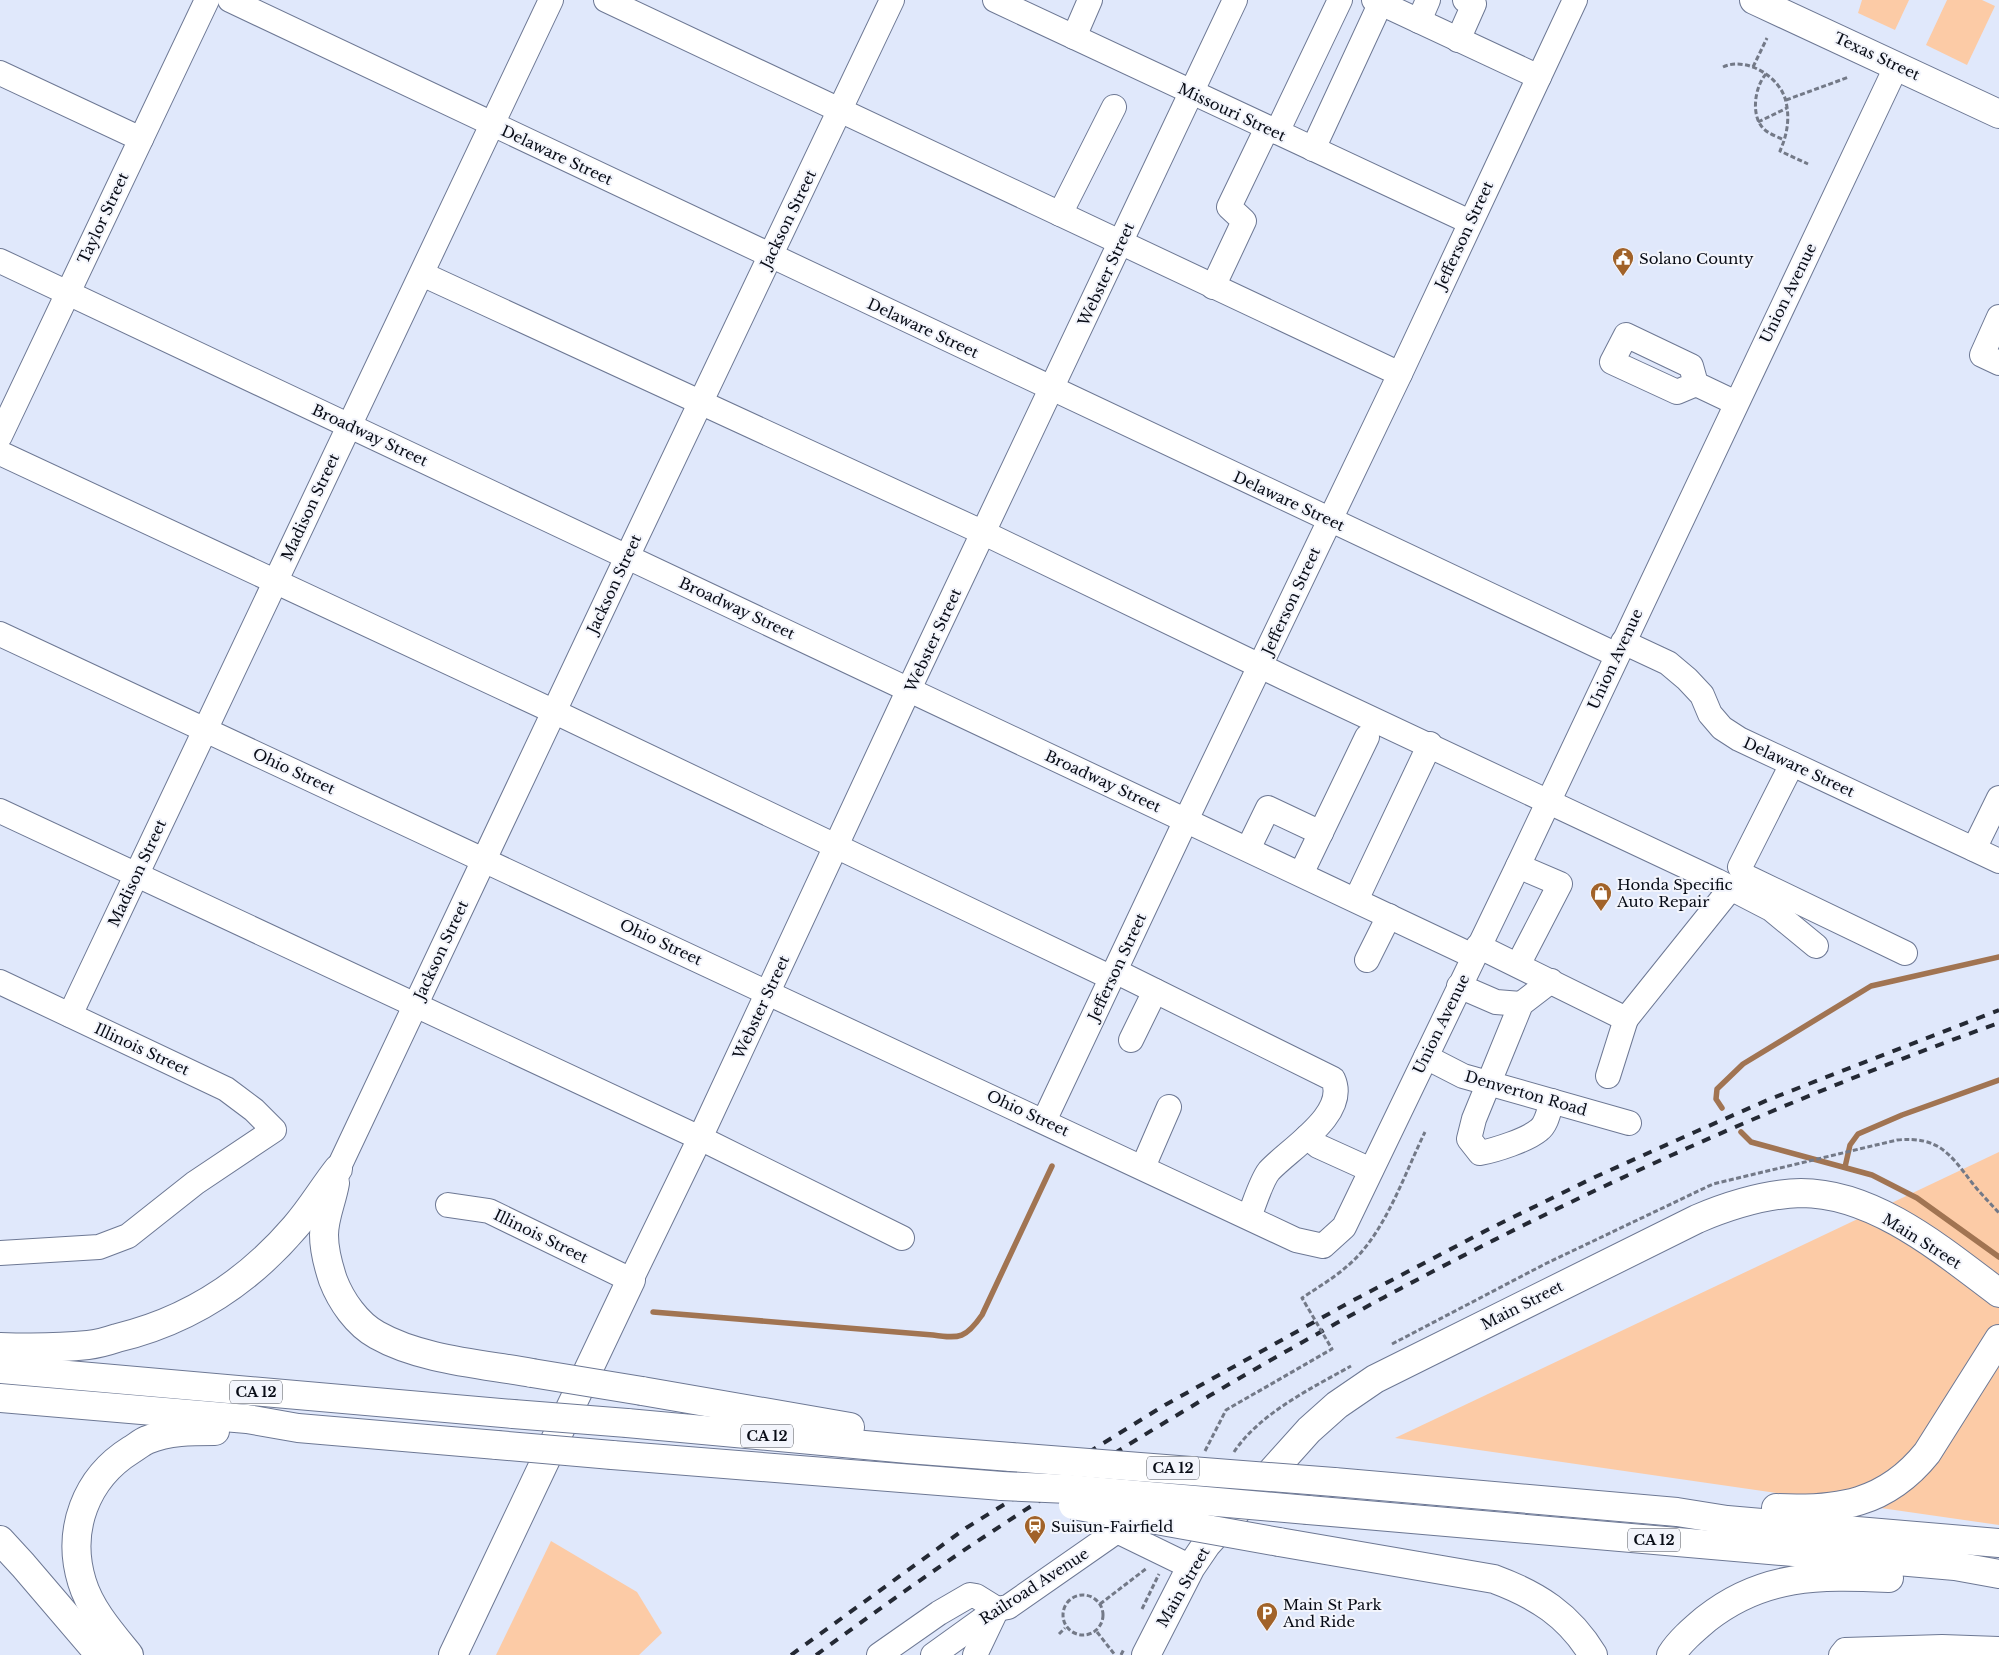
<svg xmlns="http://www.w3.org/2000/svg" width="1999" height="1655" font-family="'Libre Baskerville',serif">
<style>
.green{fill:#fccba6}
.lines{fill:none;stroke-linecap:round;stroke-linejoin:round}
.stream{stroke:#a17452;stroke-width:5.5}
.minor-casing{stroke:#6d7894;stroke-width:26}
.major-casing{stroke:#6d7894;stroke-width:30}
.highway-casing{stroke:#6d7894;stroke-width:30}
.path{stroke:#737987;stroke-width:3;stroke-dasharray:5 2.5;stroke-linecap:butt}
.minor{stroke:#fff;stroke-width:24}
.major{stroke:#fff;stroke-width:28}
.highway{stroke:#fff;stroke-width:28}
.rail{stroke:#242934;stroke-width:4;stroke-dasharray:9 9;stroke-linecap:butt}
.highway-bridge-casing{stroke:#6d7894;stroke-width:30;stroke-linecap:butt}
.path-bridge{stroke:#737987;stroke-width:3;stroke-dasharray:5 2.5;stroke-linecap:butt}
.highway-bridge{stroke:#fff;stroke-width:28}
.labels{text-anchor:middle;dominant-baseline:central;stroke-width:4;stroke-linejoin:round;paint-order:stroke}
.shield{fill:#f3f5fc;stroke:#4e525b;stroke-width:1}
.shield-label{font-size:14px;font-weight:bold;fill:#080c16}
.street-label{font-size:15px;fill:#080c16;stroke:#f3f5fc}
.poi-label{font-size:15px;fill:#080c16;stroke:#f3f5fc;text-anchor:start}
</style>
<rect width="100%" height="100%" fill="#e0e8fb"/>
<g class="green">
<polygon points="1862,0 1909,0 1895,30 1858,13"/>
<polygon points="1947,0 1982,0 1995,6 1967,65 1926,45"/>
<polygon points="1999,1152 1999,1525 1395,1438"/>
<polygon points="551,1541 637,1592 662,1633 639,1655 496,1655"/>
</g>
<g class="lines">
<g class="stream">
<polyline points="1722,1108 1716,1099 1717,1089 1743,1064 1871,986 1999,957"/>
<polyline points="1741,1132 1751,1142 1872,1175 1917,1198 1999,1257"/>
<polyline points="1845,1167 1850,1145 1858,1134 1902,1115 1999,1080"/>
<path d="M653,1312L933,1335C960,1339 966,1338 982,1315L1052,1166"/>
</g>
<g class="minor-casing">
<g id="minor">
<polyline points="230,0 1617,655"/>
<polyline points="606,0 1400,374"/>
<polyline points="995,0 1470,222"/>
<polyline points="1374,0 1539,77"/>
<polyline points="1419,21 1428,0"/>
<polyline points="1074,37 1090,0"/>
<polyline points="1458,40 1474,4 1465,0"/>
<polyline points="0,73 141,139"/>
<polyline points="1277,132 1340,0"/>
<polyline points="1313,149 1382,0"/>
<polyline points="1060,214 1114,107"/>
<polyline points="0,261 1473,956"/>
<polyline points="422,274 984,533 1285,678 1717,881 1771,909 1816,946"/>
<polyline points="1213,287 1244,221 1229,207 1267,128"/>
<polyline points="1999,317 1982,355 1999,363"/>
<polyline points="1696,384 1677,392 1612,362 1626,335 1691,366 1696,384 1736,403"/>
<polyline points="0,436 207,0"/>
<polyline points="0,453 555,712 1112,978"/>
<polyline points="0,634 1296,1240 1323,1246 1344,1227 1518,866 1897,65"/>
<polyline points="1623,642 1668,663 1687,679 1702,695 1710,714 1722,728 1739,739 1999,861"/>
<polyline points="1792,764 1740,867 1745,876 1905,953"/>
<polyline points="0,811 700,1138 902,1238"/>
<polyline points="1248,849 1268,808 1321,833"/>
<polyline points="1974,849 1999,798"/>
<polyline points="1301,874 1367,737"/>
<polyline points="1356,900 1430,744"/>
<polyline points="1478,946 1626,1019 1731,888"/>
<polyline points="1367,960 1389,916"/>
<polyline points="1518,965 1560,884 1518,866"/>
<path d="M1115,971L1333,1079C1349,1114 1289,1149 1269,1171C1261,1181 1254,1205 1249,1217"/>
<path d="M1551,981L1521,1004L1474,1119L1469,1139L1480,1153C1496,1150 1527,1140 1539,1130C1547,1124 1549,1110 1552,1101"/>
<polyline points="0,982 226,1089 254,1110 274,1130 195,1183 128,1236 99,1247 0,1253"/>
<polyline points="1459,986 1496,1002 1521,1004"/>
<path d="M70,1015C228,675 391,338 551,0"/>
<polyline points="1131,1040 1155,991"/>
<polyline points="1426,1057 1463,1076 1629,1123"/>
<polyline points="1608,1076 1626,1019"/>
<polyline points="1044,1121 1186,820 1400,374 1575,0"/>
<polyline points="1307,1137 1318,1146 1371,1170"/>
<polyline points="1143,1167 1169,1107"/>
<polyline points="338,1169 627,557 892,0"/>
<polyline points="448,1205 489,1211 631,1280 700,1138 909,689 1235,0"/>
<polyline points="879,1655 939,1613 970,1595 976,1596 997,1609"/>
<polyline points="933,1655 997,1609 1008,1607 1117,1531 1191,1567"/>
<polyline points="975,1655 996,1611"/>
<polyline points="1841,1655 1845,1650 1942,1647 1999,1649"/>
</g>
</g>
<g class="major-casing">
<g id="major">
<polyline points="1754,0 1999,114"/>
<path d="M1146,1655L1191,1567L1206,1545L1309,1430L1337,1405L1375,1379L1697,1219C1730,1205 1764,1194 1801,1193C1875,1193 1943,1251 1999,1293"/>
</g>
</g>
<g class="highway-casing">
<g id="highway">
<path d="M335,1183C332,1201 324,1217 324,1235C324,1251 328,1265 333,1280C341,1301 357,1324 377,1335C421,1360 483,1364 532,1373"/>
<path d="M0,1347C29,1348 58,1348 88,1345C97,1344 108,1341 117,1338C188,1321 248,1282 295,1227C311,1209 323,1188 338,1169"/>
<polyline points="0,1369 513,1414"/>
<polyline points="642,1391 850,1427"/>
<polyline points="0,1398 247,1419 298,1428 497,1445"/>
<polyline points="627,1423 908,1449 1011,1457"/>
<polyline points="612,1455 1002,1486"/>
<polyline points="1334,1482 1677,1512 1727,1520 1999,1543"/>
<path d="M1776,1508C1838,1511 1886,1504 1927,1453L1999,1339"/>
<polyline points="1308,1510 1955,1566 1999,1574"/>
<polyline points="0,1540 23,1565 100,1655"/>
<path d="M1279,1542L1494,1579C1537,1595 1569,1615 1593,1655"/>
<path d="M129,1655C111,1633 90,1609 82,1582C66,1530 86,1478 131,1450C136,1447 142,1442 147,1440C168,1431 192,1431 215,1431"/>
<polyline points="453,1655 631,1280"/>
<path d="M1671,1655C1680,1641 1693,1630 1706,1619C1763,1574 1819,1575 1889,1578"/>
</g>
</g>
<g class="path">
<path d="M1723,67C1746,56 1781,77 1786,102C1790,119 1787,135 1780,151L1808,164"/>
<polyline points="1753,67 1767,38"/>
<path d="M1766,74C1755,86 1750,116 1764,129C1769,134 1778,137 1784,140"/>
<polyline points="1786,100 1849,77"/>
<polyline points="1758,122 1787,108"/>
<path d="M1392,1344L1545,1264L1713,1184L1897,1140C1939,1136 1950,1154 1973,1184C1981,1194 1990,1203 1999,1213"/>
<path d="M1234,1452C1260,1413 1312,1388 1351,1366"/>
<circle cx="1083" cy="1615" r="20"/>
<polyline points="1100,1604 1147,1568"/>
<polyline points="1142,1609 1159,1574"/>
<polyline points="1097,1632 1115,1655"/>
<polyline points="1059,1634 1065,1628"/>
<polyline points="1121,1655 1124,1649"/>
</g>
<use href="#minor" class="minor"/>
<use href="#major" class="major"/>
<use href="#highway" class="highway"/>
<g class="rail">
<polyline points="791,1655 966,1528 1165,1405 1350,1302 1489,1229 1595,1177 1695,1132 1770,1099 1999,1010"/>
<path d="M816,1655C874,1613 933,1570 993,1531C1307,1324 1645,1149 1999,1023"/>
</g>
<g class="highway-bridge-casing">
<g id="highway-bridge">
<polyline points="532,1373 642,1391"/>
<polyline points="513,1414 627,1423"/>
<polyline points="497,1445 612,1455"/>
<polyline points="1011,1457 1334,1482"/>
<polyline points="1002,1486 1069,1489 1308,1510"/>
<polyline points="1073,1505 1279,1542"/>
</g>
</g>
<path class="path-bridge" d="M1205,1451L1226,1410L1332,1349L1302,1298C1320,1286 1339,1275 1355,1259C1387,1227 1405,1173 1425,1132"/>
<use href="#highway-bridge" class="highway-bridge"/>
</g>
<defs>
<g id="civic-pin" transform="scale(1.125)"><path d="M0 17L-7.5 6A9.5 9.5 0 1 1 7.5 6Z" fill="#a16229" stroke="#f3f5fc"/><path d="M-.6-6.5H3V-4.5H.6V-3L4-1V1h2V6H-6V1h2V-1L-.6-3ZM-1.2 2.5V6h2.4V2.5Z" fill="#fff"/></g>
<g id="shop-pin" transform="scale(1.125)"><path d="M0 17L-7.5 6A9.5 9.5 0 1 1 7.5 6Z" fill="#a16229" stroke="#f3f5fc"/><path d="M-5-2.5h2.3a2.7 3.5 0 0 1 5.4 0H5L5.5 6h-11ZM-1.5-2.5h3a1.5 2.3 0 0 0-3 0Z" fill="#fff"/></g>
<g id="station-pin" transform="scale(1.125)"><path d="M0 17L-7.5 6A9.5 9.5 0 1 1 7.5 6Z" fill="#a16229" stroke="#f3f5fc"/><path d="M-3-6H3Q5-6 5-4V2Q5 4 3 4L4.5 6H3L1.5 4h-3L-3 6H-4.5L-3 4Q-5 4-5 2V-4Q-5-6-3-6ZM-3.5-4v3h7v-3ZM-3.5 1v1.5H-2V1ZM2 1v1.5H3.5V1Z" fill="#fff"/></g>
<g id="parking-pin" transform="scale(1.125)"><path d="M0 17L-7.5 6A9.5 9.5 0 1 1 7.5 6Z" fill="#a16229" stroke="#f3f5fc"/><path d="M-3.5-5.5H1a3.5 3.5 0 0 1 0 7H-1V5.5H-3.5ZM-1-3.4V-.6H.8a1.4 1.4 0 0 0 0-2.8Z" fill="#fff"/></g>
</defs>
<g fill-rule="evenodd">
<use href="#civic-pin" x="1623" y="258"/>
<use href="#shop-pin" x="1601" y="893"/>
<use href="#station-pin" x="1035" y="1526"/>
<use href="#parking-pin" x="1267" y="1613"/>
</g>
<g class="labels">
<g class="shield">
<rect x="230" y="1380.5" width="52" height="23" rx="4"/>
<rect x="741" y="1424.5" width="52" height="23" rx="4"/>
<rect x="1147" y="1456.5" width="52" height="23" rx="4"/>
<rect x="1628" y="1528.5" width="52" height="23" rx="4"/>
</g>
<g class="shield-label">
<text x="256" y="1392">CA 12</text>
<text x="767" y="1436">CA 12</text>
<text x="1173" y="1468">CA 12</text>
<text x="1654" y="1540">CA 12</text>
</g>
<g class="street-label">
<text transform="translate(1877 56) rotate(25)">Texas Street</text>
<text transform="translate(1232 112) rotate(25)">Missouri Street</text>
<text transform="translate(557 155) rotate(25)">Delaware Street</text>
<text transform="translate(103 218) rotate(-65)">Taylor Street</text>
<text transform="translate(788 219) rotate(-64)">Jackson Street</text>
<text transform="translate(1464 235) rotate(-65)">Jefferson Street</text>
<text transform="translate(1106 274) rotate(-65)">Webster Street</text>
<text transform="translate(1788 293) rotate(-64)">Union Avenue</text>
<text transform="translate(923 328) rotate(25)">Delaware Street</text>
<text transform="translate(370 435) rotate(25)">Broadway Street</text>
<text transform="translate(1289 501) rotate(25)">Delaware Street</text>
<text transform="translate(310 507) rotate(-65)">Madison Street</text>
<text transform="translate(614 584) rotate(-65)">Jackson Street</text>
<text transform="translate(1291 601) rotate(-65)">Jefferson Street</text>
<text transform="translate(737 608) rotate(25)">Broadway Street</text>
<text transform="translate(933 640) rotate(-65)">Webster Street</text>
<text transform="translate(1615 659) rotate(-65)">Union Avenue</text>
<text transform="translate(1799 767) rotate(25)">Delaware Street</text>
<text transform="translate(294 771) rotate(25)">Ohio Street</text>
<text transform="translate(1103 781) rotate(25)">Broadway Street</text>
<text transform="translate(137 873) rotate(-65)">Madison Street</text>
<text transform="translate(661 942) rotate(25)">Ohio Street</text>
<text transform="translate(441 950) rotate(-65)">Jackson Street</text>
<text transform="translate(1117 967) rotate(-65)">Jefferson Street</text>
<text transform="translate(761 1007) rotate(-65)">Webster Street</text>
<text transform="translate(1441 1024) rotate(-64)">Union Avenue</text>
<text transform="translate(142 1049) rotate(25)">Illinois Street</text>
<text transform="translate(1526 1093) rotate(16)">Denverton Road</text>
<text transform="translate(1028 1113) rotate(25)">Ohio Street</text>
<text transform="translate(541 1236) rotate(26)">Illinois Street</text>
<text transform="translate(1922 1241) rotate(32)">Main Street</text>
<text transform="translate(1522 1305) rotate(-27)">Main Street</text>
<text transform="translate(1034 1586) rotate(-33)">Railroad Avenue</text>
<text transform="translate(1183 1587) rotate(-60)">Main Street</text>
</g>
<g class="poi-label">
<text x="1639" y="258">Solano County</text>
<text x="1617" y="884">Honda Specific<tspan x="1617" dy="17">Auto Repair</tspan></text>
<text x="1051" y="1526">Suisun-Fairfield</text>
<text x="1283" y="1604">Main St Park<tspan x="1283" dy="17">And Ride</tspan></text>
</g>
</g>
</svg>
